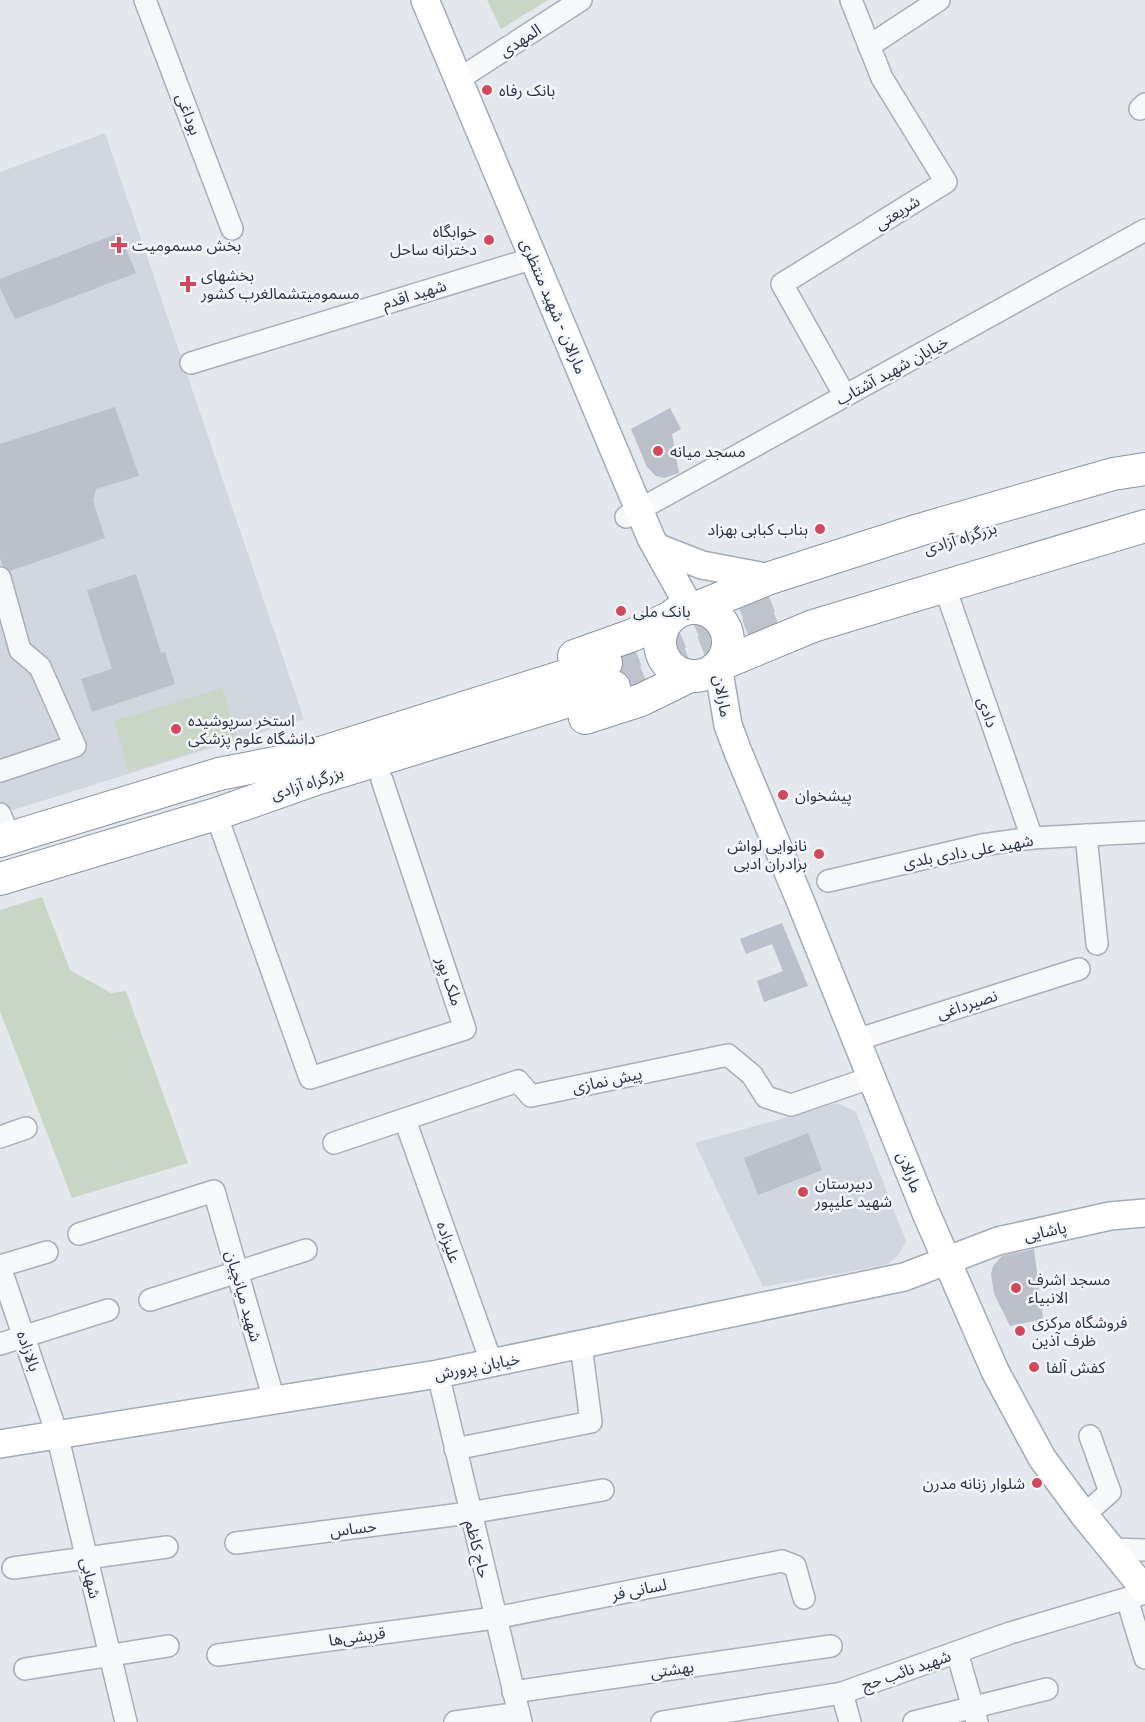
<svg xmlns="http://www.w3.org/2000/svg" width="1145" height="1722" font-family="'IBM Plex Sans','Noto Sans Arabic',sans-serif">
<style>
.built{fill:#d2d6de}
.green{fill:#c9d6c5}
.building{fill:#bbc0ca}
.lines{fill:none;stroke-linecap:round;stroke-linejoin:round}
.highway-tunnel{stroke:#bfc3cb;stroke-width:32;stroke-dasharray:32 16;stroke-linecap:butt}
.minor-casing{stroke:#a9aeb7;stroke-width:24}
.major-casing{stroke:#a3abb8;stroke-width:30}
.highway-casing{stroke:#8b94a3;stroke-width:34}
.minor{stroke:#f7f8fa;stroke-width:21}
.major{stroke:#fff;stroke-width:27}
.highway{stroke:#fff;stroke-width:32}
.poi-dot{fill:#d1495b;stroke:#f4f6f9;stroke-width:2}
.labels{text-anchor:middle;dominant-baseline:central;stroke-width:5;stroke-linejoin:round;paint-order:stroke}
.street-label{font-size:16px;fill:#2b3445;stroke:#f4f6f9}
.poi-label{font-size:16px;fill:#2b3445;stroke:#f4f6f9;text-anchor:start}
</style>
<rect width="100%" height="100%" fill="#e4e7ec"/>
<g class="built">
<polygon points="105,133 304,719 0,814 0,172"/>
<polygon points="837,1103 856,1112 906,1241 898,1256 886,1265 763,1287 695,1143"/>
</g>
<g class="green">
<polygon points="487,0 548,0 501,29"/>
<polygon points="222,688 238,738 129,772 114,721"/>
<polygon points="42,897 70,970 111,993 126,991 188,1163 72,1198 0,1011 0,910"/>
</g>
<g class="building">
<polygon points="119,233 136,273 15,319 0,288 0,279"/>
<polygon points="115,407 139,476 96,489 93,501 105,538 10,571 3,566 0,558 0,444"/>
<polygon points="670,408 681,429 672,434 679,473 664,478 656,476 647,467 631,429"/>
<polygon points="136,574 161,653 165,652 175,684 92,712 81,679 112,669 87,590"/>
<polygon points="782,923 808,986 764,1002 757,981 783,971 772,944 746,954 740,939"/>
<polygon points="808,1133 822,1170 758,1195 744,1158"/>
<polygon points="1034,1249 1043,1319 1010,1326 994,1294 991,1274 993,1266 1002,1256"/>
</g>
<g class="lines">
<g class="highway-tunnel">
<polyline points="606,663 775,594"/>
<polyline points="614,687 786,619"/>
</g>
<g class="minor-casing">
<g id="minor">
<polyline points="145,0 232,229"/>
<polyline points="869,46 939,0"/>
<polyline points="459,79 581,0"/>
<polyline points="1140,109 1145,104"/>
<polyline points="191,363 534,258"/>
<polyline points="845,396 782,284 946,182 882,78 851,0"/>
<polyline points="626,517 1145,230"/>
<polyline points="0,578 20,650 40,667 75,746 0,771"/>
<polyline points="944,585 1032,838"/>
<polyline points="0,814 10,838"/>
<polyline points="216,814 310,1078 465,1029 382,780"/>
<polyline points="1086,835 1097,944"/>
<polyline points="828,881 982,845 1032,838 1145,832"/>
<polyline points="856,1040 1079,969"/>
<polyline points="405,1120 492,1364"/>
<polyline points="0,1137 26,1128"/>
<polyline points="334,1143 518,1081 531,1096 728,1055 752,1075 766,1097 791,1105 870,1078"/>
<polyline points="79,1234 214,1191 274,1400"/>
<polyline points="0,1266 47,1252"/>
<polyline points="0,1267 57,1434 126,1722"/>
<polyline points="150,1300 306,1250"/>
<polyline points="0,1344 108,1310"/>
<polyline points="438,1374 521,1722"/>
<polyline points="455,1449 591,1422 581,1345"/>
<polyline points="1084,1515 1110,1492 1090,1436"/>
<polyline points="236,1543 469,1513 603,1490"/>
<polyline points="1112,1549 1145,1550"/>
<polyline points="13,1568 167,1547"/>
<polyline points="1127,1599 1145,1658"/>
<polyline points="957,1652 977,1722"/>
<polyline points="218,1655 495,1618 782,1561 795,1566 804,1598"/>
<polyline points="25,1669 168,1646"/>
<polyline points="513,1692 831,1646"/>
<polyline points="842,1693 850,1722"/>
<polyline points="455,1722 519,1713"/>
<polyline points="662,1722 842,1693 1010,1633 1145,1593"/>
<polyline points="914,1722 1047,1689"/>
</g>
</g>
<g class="major-casing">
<g id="major">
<polyline points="425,0 651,538 690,608"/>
<polyline points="656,547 702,565 770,578"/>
<polyline points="718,666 728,725 738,752 799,898 926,1213 995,1371 1042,1458 1084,1515 1145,1590"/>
<polyline points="0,1444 438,1374 904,1277 998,1241 1110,1216 1145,1213"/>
</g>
</g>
<g class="highway-casing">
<g id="highway">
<polyline points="696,608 770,578 919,530 1113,474 1145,469"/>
<circle cx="694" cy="642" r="34"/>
<polyline points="574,656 633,635 671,617"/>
<polyline points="719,665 813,626 1145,526"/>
<polyline points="585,718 641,700 690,676"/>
<polyline points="0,841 219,774 311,756 606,663"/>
<polyline points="0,879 216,814 316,779 614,687"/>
</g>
</g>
<use href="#minor" class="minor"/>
<use href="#major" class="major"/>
<use href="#highway" class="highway"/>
</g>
<g class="poi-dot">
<circle cx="487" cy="90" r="6"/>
<circle cx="489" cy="240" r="6"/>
<path d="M116 236h6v6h6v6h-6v6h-6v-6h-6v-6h6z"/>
<path d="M185 275h6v6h6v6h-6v6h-6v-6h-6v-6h6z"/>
<circle cx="658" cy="451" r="6"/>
<circle cx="820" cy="529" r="6"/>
<circle cx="621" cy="611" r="6"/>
<circle cx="176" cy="729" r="6"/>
<circle cx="783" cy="795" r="6"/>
<circle cx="819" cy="854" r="6"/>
<circle cx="803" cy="1192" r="6"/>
<circle cx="1016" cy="1288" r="6"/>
<circle cx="1020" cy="1331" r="6"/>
<circle cx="1034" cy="1367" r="6"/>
<circle cx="1037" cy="1483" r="6"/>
</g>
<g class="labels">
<g class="street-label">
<text transform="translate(520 40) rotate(-33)">المهدی</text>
<text transform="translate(189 114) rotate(69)">بوداغی</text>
<text transform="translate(897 212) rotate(-32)">شریعتی</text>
<text transform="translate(414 294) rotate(-17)">شهید اقدم</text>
<text transform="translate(554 306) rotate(67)">مارالان - شهید منتظری</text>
<text transform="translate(892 370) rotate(-29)">خیابان شهید آشتاب</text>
<text transform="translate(960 538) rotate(-17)">بزرگراه آزادی</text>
<text transform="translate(723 696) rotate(80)">مارالان</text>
<text transform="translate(988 712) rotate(71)">دادی</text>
<text transform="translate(307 783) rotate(-18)">بزرگراه آزادی</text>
<text transform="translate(968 851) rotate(-10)">شهید علی دادی بلدی</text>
<text transform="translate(450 981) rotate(71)">ملک پور</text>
<text transform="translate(967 1004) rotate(-18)">نصیرداغی</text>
<text transform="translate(607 1080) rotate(-12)">پیش نمازی</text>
<text transform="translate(910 1172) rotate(68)">مارالان</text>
<text transform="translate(1045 1231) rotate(-12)">پاشایی</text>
<text transform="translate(449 1242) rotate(71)">علیزاده</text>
<text transform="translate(244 1296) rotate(74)">شهید میانچیان</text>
<text transform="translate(29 1351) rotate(71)">بالازاده</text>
<text transform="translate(477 1366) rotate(-11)">خیابان پرورش</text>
<text transform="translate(353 1528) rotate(-7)">حساس</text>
<text transform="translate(478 1549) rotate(76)">حاج کاظم</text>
<text transform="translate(91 1578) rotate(77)">شهابی</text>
<text transform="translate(639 1589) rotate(-11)">لسانی فر</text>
<text transform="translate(357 1636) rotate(-8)">قریشی‌ها</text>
<text transform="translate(672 1669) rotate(-8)">بهشتی</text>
<text transform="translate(906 1670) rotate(-19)">شهید نائب حج</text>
</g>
<g class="poi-label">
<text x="499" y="90">بانک رفاه</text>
<text x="477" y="231" text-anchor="end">خوابگاه<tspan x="477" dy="18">دخترانه ساحل</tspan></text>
<text x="132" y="245">بخش مسمومیت</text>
<text x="201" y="275">بخشهای<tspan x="201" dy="18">مسمومیتشمالغرب کشور</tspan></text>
<text x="670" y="451">مسجد میانه</text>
<text x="808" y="529" text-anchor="end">بناب کبابی بهزاد</text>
<text x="633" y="611">بانک ملی</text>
<text x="188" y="720">استخر سرپوشیده<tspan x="188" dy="18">دانشگاه علوم پزشکی</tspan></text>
<text x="795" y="795">پیشخوان</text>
<text x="807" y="845" text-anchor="end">نانوایی لواش<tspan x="807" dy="18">برادران ادبی</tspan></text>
<text x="815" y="1183">دبیرستان<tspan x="815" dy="18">شهید علیپور</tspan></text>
<text x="1028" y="1279">مسجد اشرف<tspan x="1028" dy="18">الانبیاء</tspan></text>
<text x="1032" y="1322">فروشگاه مرکزی<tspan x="1032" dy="18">ظرف آذین</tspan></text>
<text x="1046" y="1367">کفش آلفا</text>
<text x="1025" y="1483" text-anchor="end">شلوار زنانه مدرن</text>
</g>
</g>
</svg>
